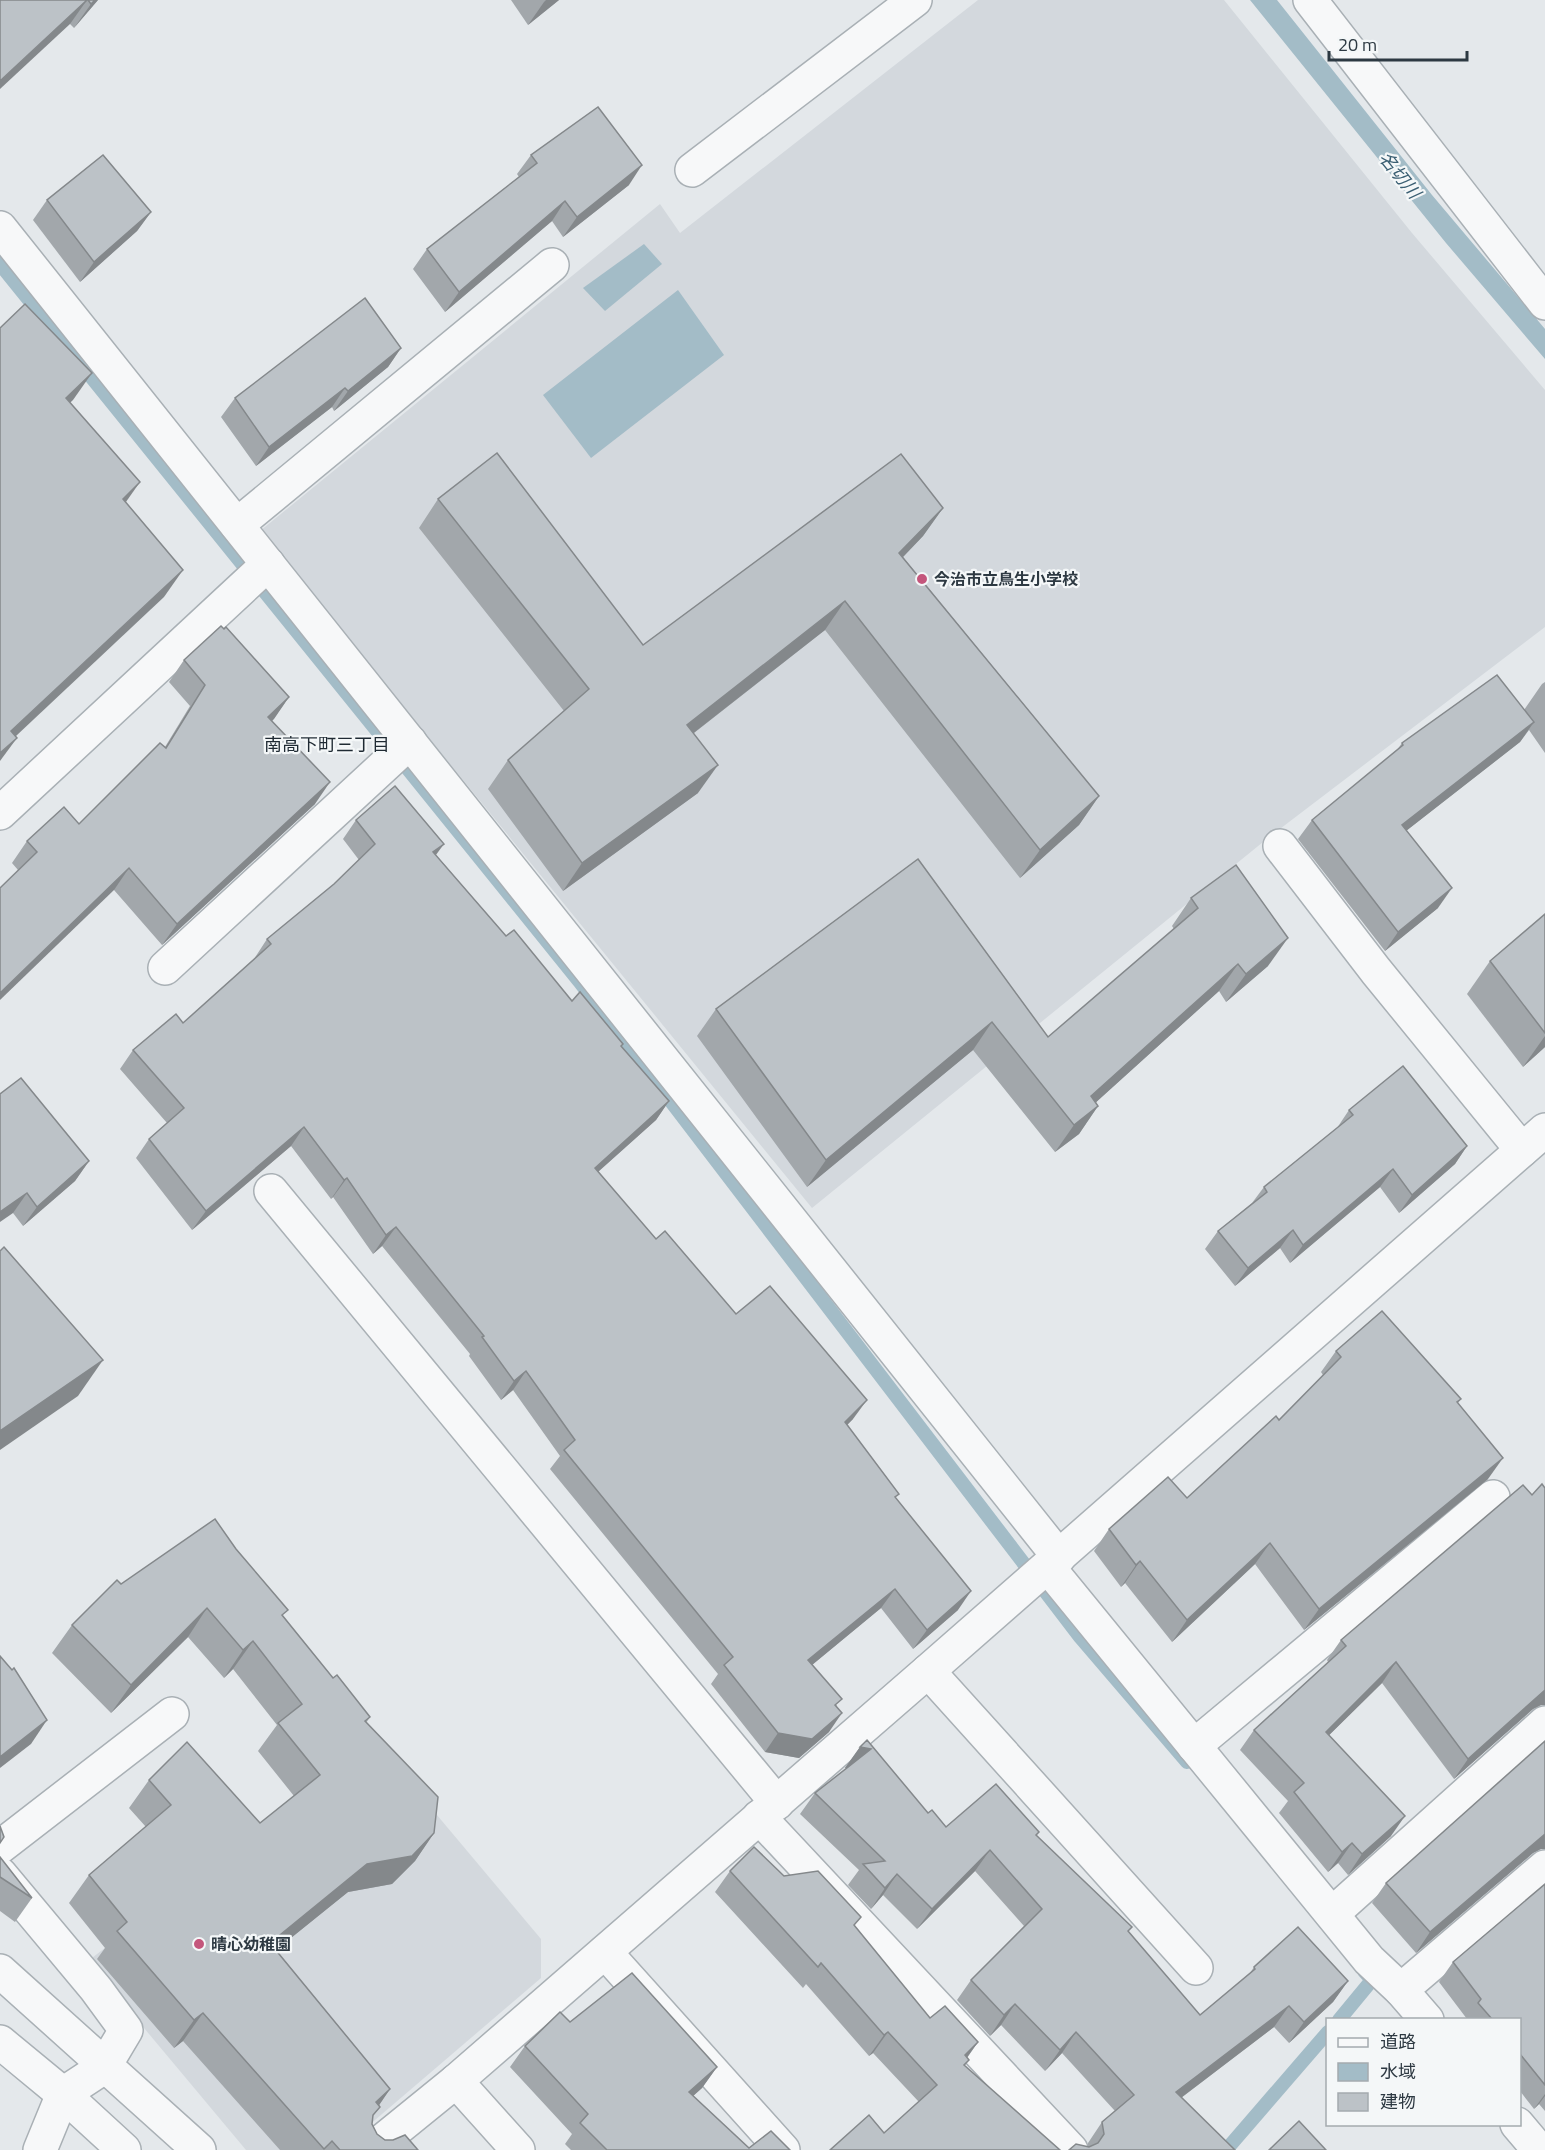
<svg xmlns="http://www.w3.org/2000/svg" width="1545" height="2150" font-family="'Titillium Web','Noto Sans JP',sans-serif">
<style>
.built{fill:#d3d8dd}
.water{fill:#a3bcc7}
.lines{fill:none;stroke-linecap:round;stroke-linejoin:round}
.stream{stroke:#a3bcc7;stroke-width:14}
.minor-casing{stroke:#a9b0b5;stroke-width:36}
.minor{stroke:#f7f8f9;stroke-width:33}
.wall{fill:#a2a7ab}
.shaded-wall{fill:#84888b}
.building{fill:#bcc2c7;stroke:#84888b;stroke-width:1.5}
.poi-dot{fill:#c4567c;stroke:#f4f7f8;stroke-width:2}
.labels{text-anchor:middle;dominant-baseline:central;stroke-width:4.5;stroke-linejoin:round;paint-order:stroke}
.poi-label{font-size:16px;font-weight:bold;fill:#2d3942;stroke:#f4f7f8;text-anchor:start}
.water-label{font-size:18px;font-style:italic;fill:#3b5f73;stroke:#f4f7f8}
.neighbourhood-label{font-size:18px;fill:#1f2a33;stroke:#f4f7f8}
</style>
<rect width="100%" height="100%" fill="#e4e8eb"/>
<g class="built">
<polygon points="978,0 1224,0 1412,233 1545,390 1545,627 1268,838 812,1208 260,531 660,204 680,233"/>
<polygon points="374,1740 541,1939 541,1978 340,2150 246,2150 88,1961"/>
</g>
<g class="water">
<polygon points="1250,0 1277,0 1432,195 1545,329 1545,359 1446,243"/>
<polygon points="644,244 662,264 605,311 583,288"/>
<polygon points="678,290 724,355 591,458 543,395"/>
</g>
<g class="lines">
<g class="stream">
<polyline points="0,264 579,981 1080,1637 1187,1762"/>
<polyline points="1339,2020 1372,1980 1364,1971"/>
<polyline points="1226,2150 1328,2032"/>
</g>
<g class="minor-casing">
<g id="minor">
<polyline points="1310,0 1545,303"/>
<polyline points="692,170 915,0"/>
<polyline points="0,228 1059,1557"/>
<polyline points="237,525 552,265"/>
<polyline points="0,813 268,564"/>
<polyline points="1280,846 1376,971 1522,1150"/>
<polyline points="165,968 410,742"/>
<polyline points="271,1191 777,1803"/>
<polyline points="1048,1567 1369,1960 1401,1990"/>
<polyline points="928,1671 1196,1968"/>
<polyline points="1194,1746 1493,1497"/>
<polyline points="759,1817 1071,2150"/>
<polyline points="0,1847 172,1714"/>
<polyline points="0,1874 96,1989 126,2030 104,2067 63,2094 40,2150"/>
<polyline points="1332,1914 1545,1723"/>
<polyline points="605,1952 783,2150"/>
<polyline points="0,1971 199,2150"/>
<polyline points="1427,2020 1401,1990 1545,1867"/>
<polyline points="0,2042 63,2094 124,2150"/>
<polyline points="456,2081 518,2150"/>
<polyline points="1517,2124 1539,2150"/>
<polyline points="371,2150 456,2081 928,1671 1545,1130"/>
</g>
</g>
<use href="#minor" class="minor"/>
</g>
<g class="wall">
<polygon points="0,0 98,0 74,28 70,24"/>
<polygon points="511,0 559,0 528,25"/>
<polygon points="531,155 629,185 563,237 552,221 445,312 413,269 427,249 519,177 517,174"/>
<polygon points="47,200 151,212 137,231 80,282 33,220"/>
<polygon points="401,348 388,367 334,411 332,407 256,466 221,417 235,398"/>
<polygon points="438,499 643,645 943,508 923,536 903,557 1099,796 1079,825 1020,878 825,630 694,733 698,793 563,891 488,789 508,760 564,711 419,528"/>
<polygon points="184,660 289,697 272,721 315,804 162,945 114,890 18,870 12,863 27,841 79,824 165,747 190,706 169,682"/>
<polygon points="1545,682 1545,753 1529,730 1520,742 1406,831 1438,908 1385,951 1298,839 1312,820 1397,750 1402,743 1524,710 1542,684"/>
<polygon points="356,820 436,855 506,936 572,1001 621,1046 669,1101 656,1120 598,1172 656,1239 736,1314 853,1419 847,1425 896,1498 958,1610 913,1649 881,1608 812,1665 837,1706 829,1732 799,1758 765,1752 711,1684 718,1674 550,1469 560,1456 513,1390 501,1400 469,1356 470,1354 382,1246 373,1254 333,1197 331,1199 291,1146 192,1230 136,1158 149,1139 167,1123 120,1069 133,1050 183,1023 254,959 267,939 334,884 359,860 343,839"/>
<polygon points="918,859 1048,1037 1174,929 1172,926 1191,898 1268,966 1226,1002 1219,991 1096,1102 1098,1106 1079,1134 1055,1152 973,1050 807,1187 697,1036 716,1009"/>
<polygon points="1545,914 1545,1047 1523,1067 1467,994 1490,961"/>
<polygon points="0,1094 89,1161 75,1181 23,1226 13,1213"/>
<polygon points="1349,1110 1467,1146 1455,1164 1399,1213 1380,1187 1290,1263 1280,1248 1235,1286 1205,1249 1218,1231 1252,1203 1264,1187 1337,1128"/>
<polygon points="1336,1351 1461,1399 1458,1403 1488,1479 1304,1630 1255,1564 1172,1642 1125,1583 1121,1587 1094,1551 1109,1529 1187,1498 1279,1420 1323,1375 1321,1372"/>
<polygon points="1545,1488 1545,1705 1541,1705 1533,1709 1454,1779 1382,1683 1329,1735 1391,1836 1348,1875 1338,1863 1328,1872 1279,1813 1288,1801 1240,1750 1254,1730 1328,1662 1327,1660 1341,1640 1532,1495"/>
<polygon points="236,1549 283,1616 333,1678 370,1717 366,1723 434,1833 415,1861 392,1884 348,1892 276,1950 390,2089 379,2105 380,2107 373,2116 372,2124 377,2134 385,2140 418,2150 280,2150 183,2041 174,2048 97,1959 105,1948 69,1903 89,1875 146,1827 129,1808 149,1780 260,1823 294,1796 258,1751 277,1725 233,1669 224,1678 188,1637 111,1713 52,1653 72,1625 121,1584"/>
<polygon points="860,1747 928,1813 946,1827 1039,1832 1036,1836 1129,1932 1200,2015 1248,1976 1254,1967 1348,1981 1333,2002 1289,2043 1274,2027 1181,2098 1235,2150 1088,2147 1088,2143 1102,2122 1115,2111 1062,2053 1045,2071 1001,2025 990,2036 957,2000 971,1980 1024,1926 975,1871 917,1929 883,1895 871,1909 848,1885 859,1870 800,1814 815,1793 847,1768 845,1768"/>
<polygon points="1541,1849 1533,1853 1416,1953 1372,1903 1386,1883"/>
<polygon points="0,1857 32,1898 15,1922 0,1911"/>
<polygon points="730,1871 784,1876 855,1926 930,2018 978,2042 967,2058 969,2060 965,2065 884,2133 919,2102 873,2053 869,2056 806,1984 803,1988 715,1892"/>
<polygon points="1545,1884 1545,2111 1539,2104 1534,2109 1520,2091 1520,2019 1466,2019 1467,2019 1439,1982 1453,1962"/>
<polygon points="570,2022 717,2067 702,2088 693,2096 749,2148 790,2150 571,2150 565,2144 572,2134 510,2067 525,2046"/>
</g>
<g class="shaded-wall">
<polygon points="87,0 70,24 0,89 0,81"/>
<polygon points="95,0 98,0 74,28 91,4"/>
<polygon points="546,0 559,0 528,25 544,2"/>
<polygon points="642,165 629,185 563,237 577,217"/>
<polygon points="565,201 552,221 445,312 459,292"/>
<polygon points="151,212 137,231 80,282 94,262"/>
<polygon points="401,348 388,367 334,411 348,391"/>
<polygon points="92,373 73,400 47,425 66,398"/>
<polygon points="345,388 332,407 256,466 269,447"/>
<polygon points="140,482 121,509 123,499"/>
<polygon points="943,508 923,536 880,581 899,553"/>
<polygon points="183,570 164,597 0,751 11,731"/>
<polygon points="845,601 825,630 668,753 687,725"/>
<polygon points="289,697 274,719 253,739 268,717"/>
<polygon points="1534,722 1520,742 1388,845 1402,825"/>
<polygon points="17,738 0,761 0,753"/>
<polygon points="718,765 698,793 563,891 582,863"/>
<polygon points="330,782 315,804 162,945 177,924"/>
<polygon points="1099,796 1079,825 1020,878 1040,850"/>
<polygon points="444,844 430,863 433,852"/>
<polygon points="129,868 114,890 0,1000 0,993"/>
<polygon points="1452,888 1438,908 1385,951 1398,932"/>
<polygon points="1288,938 1268,966 1226,1002 1246,974"/>
<polygon points="1238,964 1219,991 1072,1124 1091,1096"/>
<polygon points="992,1022 973,1050 807,1187 826,1160"/>
<polygon points="1545,1036 1545,1047 1523,1067"/>
<polygon points="669,1101 656,1120 581,1187 595,1168"/>
<polygon points="1098,1106 1079,1134 1055,1152 1074,1125"/>
<polygon points="304,1127 291,1146 192,1230 206,1211"/>
<polygon points="1467,1146 1455,1164 1399,1213 1412,1195"/>
<polygon points="89,1161 75,1181 23,1226 37,1207"/>
<polygon points="1393,1169 1380,1187 1290,1263 1303,1245"/>
<polygon points="347,1178 333,1197 331,1199 344,1180"/>
<polygon points="27,1193 13,1213 0,1222 0,1212"/>
<polygon points="396,1227 382,1246 373,1254 386,1235"/>
<polygon points="1293,1230 1280,1248 1235,1286 1248,1268"/>
<polygon points="103,1360 78,1396 0,1450 0,1431"/>
<polygon points="526,1371 513,1390 501,1400 514,1381"/>
<polygon points="867,1400 853,1419 831,1441 845,1422"/>
<polygon points="1503,1458 1488,1479 1304,1630 1319,1609"/>
<polygon points="1270,1543 1255,1564 1172,1642 1187,1620"/>
<polygon points="1140,1561 1125,1583 1121,1587 1136,1565"/>
<polygon points="895,1589 881,1608 795,1679 808,1660"/>
<polygon points="971,1591 958,1610 913,1649 927,1630"/>
<polygon points="207,1608 188,1637 111,1713 131,1685"/>
<polygon points="253,1641 233,1669 224,1678 243,1650"/>
<polygon points="1396,1662 1382,1683 1312,1752 1326,1732"/>
<polygon points="1545,1690 1545,1705 1541,1705 1533,1709 1454,1779 1468,1759"/>
<polygon points="842,1713 829,1732 799,1758 765,1752 778,1733"/>
<polygon points="47,1720 31,1744 0,1768 0,1757"/>
<polygon points="860,1747 871,1749 856,1770 845,1768"/>
<polygon points="1405,1816 1391,1836 1348,1875 1362,1854"/>
<polygon points="434,1833 415,1861 392,1884 348,1892 250,1971 270,1943 367,1864"/>
<polygon points="1545,1834 1545,1849 1541,1849 1533,1853 1416,1953 1430,1932"/>
<polygon points="1352,1843 1338,1863 1328,1872 1342,1852"/>
<polygon points="990,1850 975,1871 917,1929 932,1909"/>
<polygon points="897,1874 883,1895 871,1909 885,1888"/>
<polygon points="1348,1981 1333,2002 1289,2043 1304,2022"/>
<polygon points="1015,2004 1001,2025 990,2036 1004,2015"/>
<polygon points="1289,2006 1274,2027 1161,2113 1176,2092"/>
<polygon points="203,2013 183,2041 174,2048 194,2020"/>
<polygon points="888,2032 873,2053 869,2056 884,2035"/>
<polygon points="1076,2032 1062,2053 1045,2071 1060,2050"/>
<polygon points="978,2042 963,2063 965,2055"/>
<polygon points="717,2067 702,2088 674,2113 689,2092"/>
<polygon points="390,2089 371,2117 376,2102"/>
<polygon points="1545,2094 1545,2096 1539,2104 1534,2109"/>
</g>
<g class="building">
<polygon points="0,0 87,0 0,81"/>
<polygon points="88,0 95,0 91,4"/>
<polygon points="598,107 642,165 577,217 565,201 459,292 427,249 537,163 531,155"/>
<polygon points="103,155 151,212 94,262 47,200"/>
<polygon points="365,298 401,348 348,391 345,388 269,447 235,398"/>
<polygon points="25,304 92,373 66,398 140,482 123,499 183,570 11,731 17,738 0,753 0,328"/>
<polygon points="497,453 643,645 901,454 943,508 899,553 1099,796 1040,850 845,601 687,725 718,765 582,863 508,760 589,689 438,499"/>
<polygon points="221,626 224,629 226,627 289,697 268,717 330,782 177,924 129,868 0,993 0,888 37,852 27,841 64,807 79,824 160,743 166,748 205,685 184,660"/>
<polygon points="1497,675 1534,722 1402,825 1452,888 1398,932 1312,820 1403,745 1402,743"/>
<polygon points="395,786 444,844 433,852 506,936 514,930 572,1001 580,992 623,1044 621,1046 669,1101 595,1168 656,1239 665,1231 736,1314 770,1286 867,1400 845,1422 899,1494 895,1497 971,1591 927,1630 895,1589 808,1660 842,1699 835,1705 842,1713 812,1739 778,1733 724,1665 733,1657 564,1450 575,1440 526,1371 514,1381 482,1337 484,1336 396,1227 386,1235 347,1178 344,1180 304,1127 206,1211 149,1139 184,1108 133,1050 176,1014 183,1023 271,944 267,939 334,884 375,844 356,820"/>
<polygon points="918,859 1048,1037 1198,908 1191,898 1236,865 1288,938 1246,974 1238,964 1091,1096 1098,1106 1074,1125 992,1022 826,1160 716,1009"/>
<polygon points="1545,914 1545,1033 1490,961"/>
<polygon points="1403,1066 1467,1146 1412,1195 1393,1169 1303,1245 1293,1230 1248,1268 1218,1231 1267,1192 1264,1187 1353,1115 1349,1110"/>
<polygon points="21,1078 89,1161 37,1207 27,1193 0,1212 0,1094"/>
<polygon points="4,1247 103,1360 0,1431 0,1251"/>
<polygon points="1382,1311 1461,1399 1457,1402 1503,1458 1319,1609 1270,1543 1187,1620 1140,1561 1136,1565 1109,1529 1168,1477 1187,1498 1276,1416 1279,1420 1341,1357 1336,1351"/>
<polygon points="1542,1484 1545,1488 1545,1690 1468,1759 1396,1662 1326,1732 1405,1816 1362,1854 1352,1843 1342,1852 1294,1792 1304,1783 1254,1730 1346,1646 1341,1640 1523,1485 1532,1495"/>
<polygon points="215,1519 236,1549 288,1610 282,1615 333,1678 337,1675 370,1717 365,1721 438,1797 434,1833 412,1856 367,1864 270,1943 390,2089 376,2102 380,2107 373,2115 372,2124 377,2134 385,2140 393,2140 405,2135 418,2150 340,2150 332,2141 324,2149 203,2013 194,2020 117,1931 127,1922 89,1875 171,1805 149,1780 187,1742 260,1823 320,1775 278,1723 302,1704 253,1641 243,1650 207,1608 131,1685 72,1625 117,1580 121,1584"/>
<polygon points="0,1656 12,1670 14,1668 47,1720 0,1757"/>
<polygon points="867,1740 928,1813 932,1810 946,1827 996,1784 1039,1832 1036,1835 1132,1927 1128,1931 1200,2015 1255,1969 1254,1967 1298,1927 1348,1981 1304,2022 1289,2006 1176,2092 1235,2150 1069,2150 1076,2144 1089,2147 1098,2143 1104,2134 1102,2122 1134,2095 1076,2032 1060,2050 1015,2004 1004,2015 971,1980 1042,1909 990,1850 932,1909 897,1874 885,1888 863,1864 885,1861 815,1793 871,1749 860,1747"/>
<polygon points="1545,1741 1545,1834 1430,1932 1386,1883"/>
<polygon points="0,1826 4,1837 0,1843"/>
<polygon points="754,1847 784,1876 818,1871 861,1917 854,1925 930,2018 945,2006 978,2042 965,2055 969,2060 964,2065 1060,2150 830,2150 869,2115 884,2133 937,2085 888,2032 884,2035 821,1963 818,1967 730,1871"/>
<polygon points="0,1857 32,1898 0,1877"/>
<polygon points="1545,1884 1545,2085 1520,2054 1520,2019 1492,2019 1478,2003 1481,1999 1453,1962"/>
<polygon points="632,1973 717,2067 689,2092 749,2148 771,2131 790,2150 607,2150 580,2123 588,2114 525,2046 560,2012 570,2022"/>
<polygon points="1299,2121 1326,2150 1269,2150"/>
</g>
<g class="poi-dot">
<circle cx="922" cy="579" r="6"/>
<circle cx="199" cy="1944" r="6"/>
</g>
<g class="labels">
<g class="poi-label">
<text x="934" y="579">今治市立鳥生小学校</text>
<text x="211" y="1944">晴心幼稚園</text>
</g>
<g class="water-label">
<text transform="translate(1400 175) rotate(51)">名切川</text>
</g>
<g class="neighbourhood-label">
<text x="327" y="744">南高下町三丁目</text>
</g>
</g>
<rect x="1326" y="2018" width="195" height="108" fill="#f4f7f8" stroke="#a4abaf" stroke-width="1.5"/>
<rect x="1338" y="2038" width="30" height="9" fill="#f7f8f9" stroke="#a4abaf" stroke-width="1.5"/>
<text x="1380" y="2048" font-size="18" fill="#2d3942">道路</text>
<rect x="1338" y="2063" width="30" height="18" fill="#a3bcc7" stroke="#a4abaf" stroke-width="1.5"/>
<text x="1380" y="2078" font-size="18" fill="#2d3942">水域</text>
<rect x="1338" y="2093" width="30" height="18" fill="#bcc2c7" stroke="#a4abaf" stroke-width="1.5"/>
<text x="1380" y="2108" font-size="18" fill="#2d3942">建物</text>
<path d="M1329 51v9h138v-9" fill="none" stroke="#2d3942" stroke-width="3"/>
<text x="1338" y="51" font-size="18" fill="#2d3942" stroke="#f4f7f8" stroke-width="4.5" paint-order="stroke">20 m</text>
</svg>
